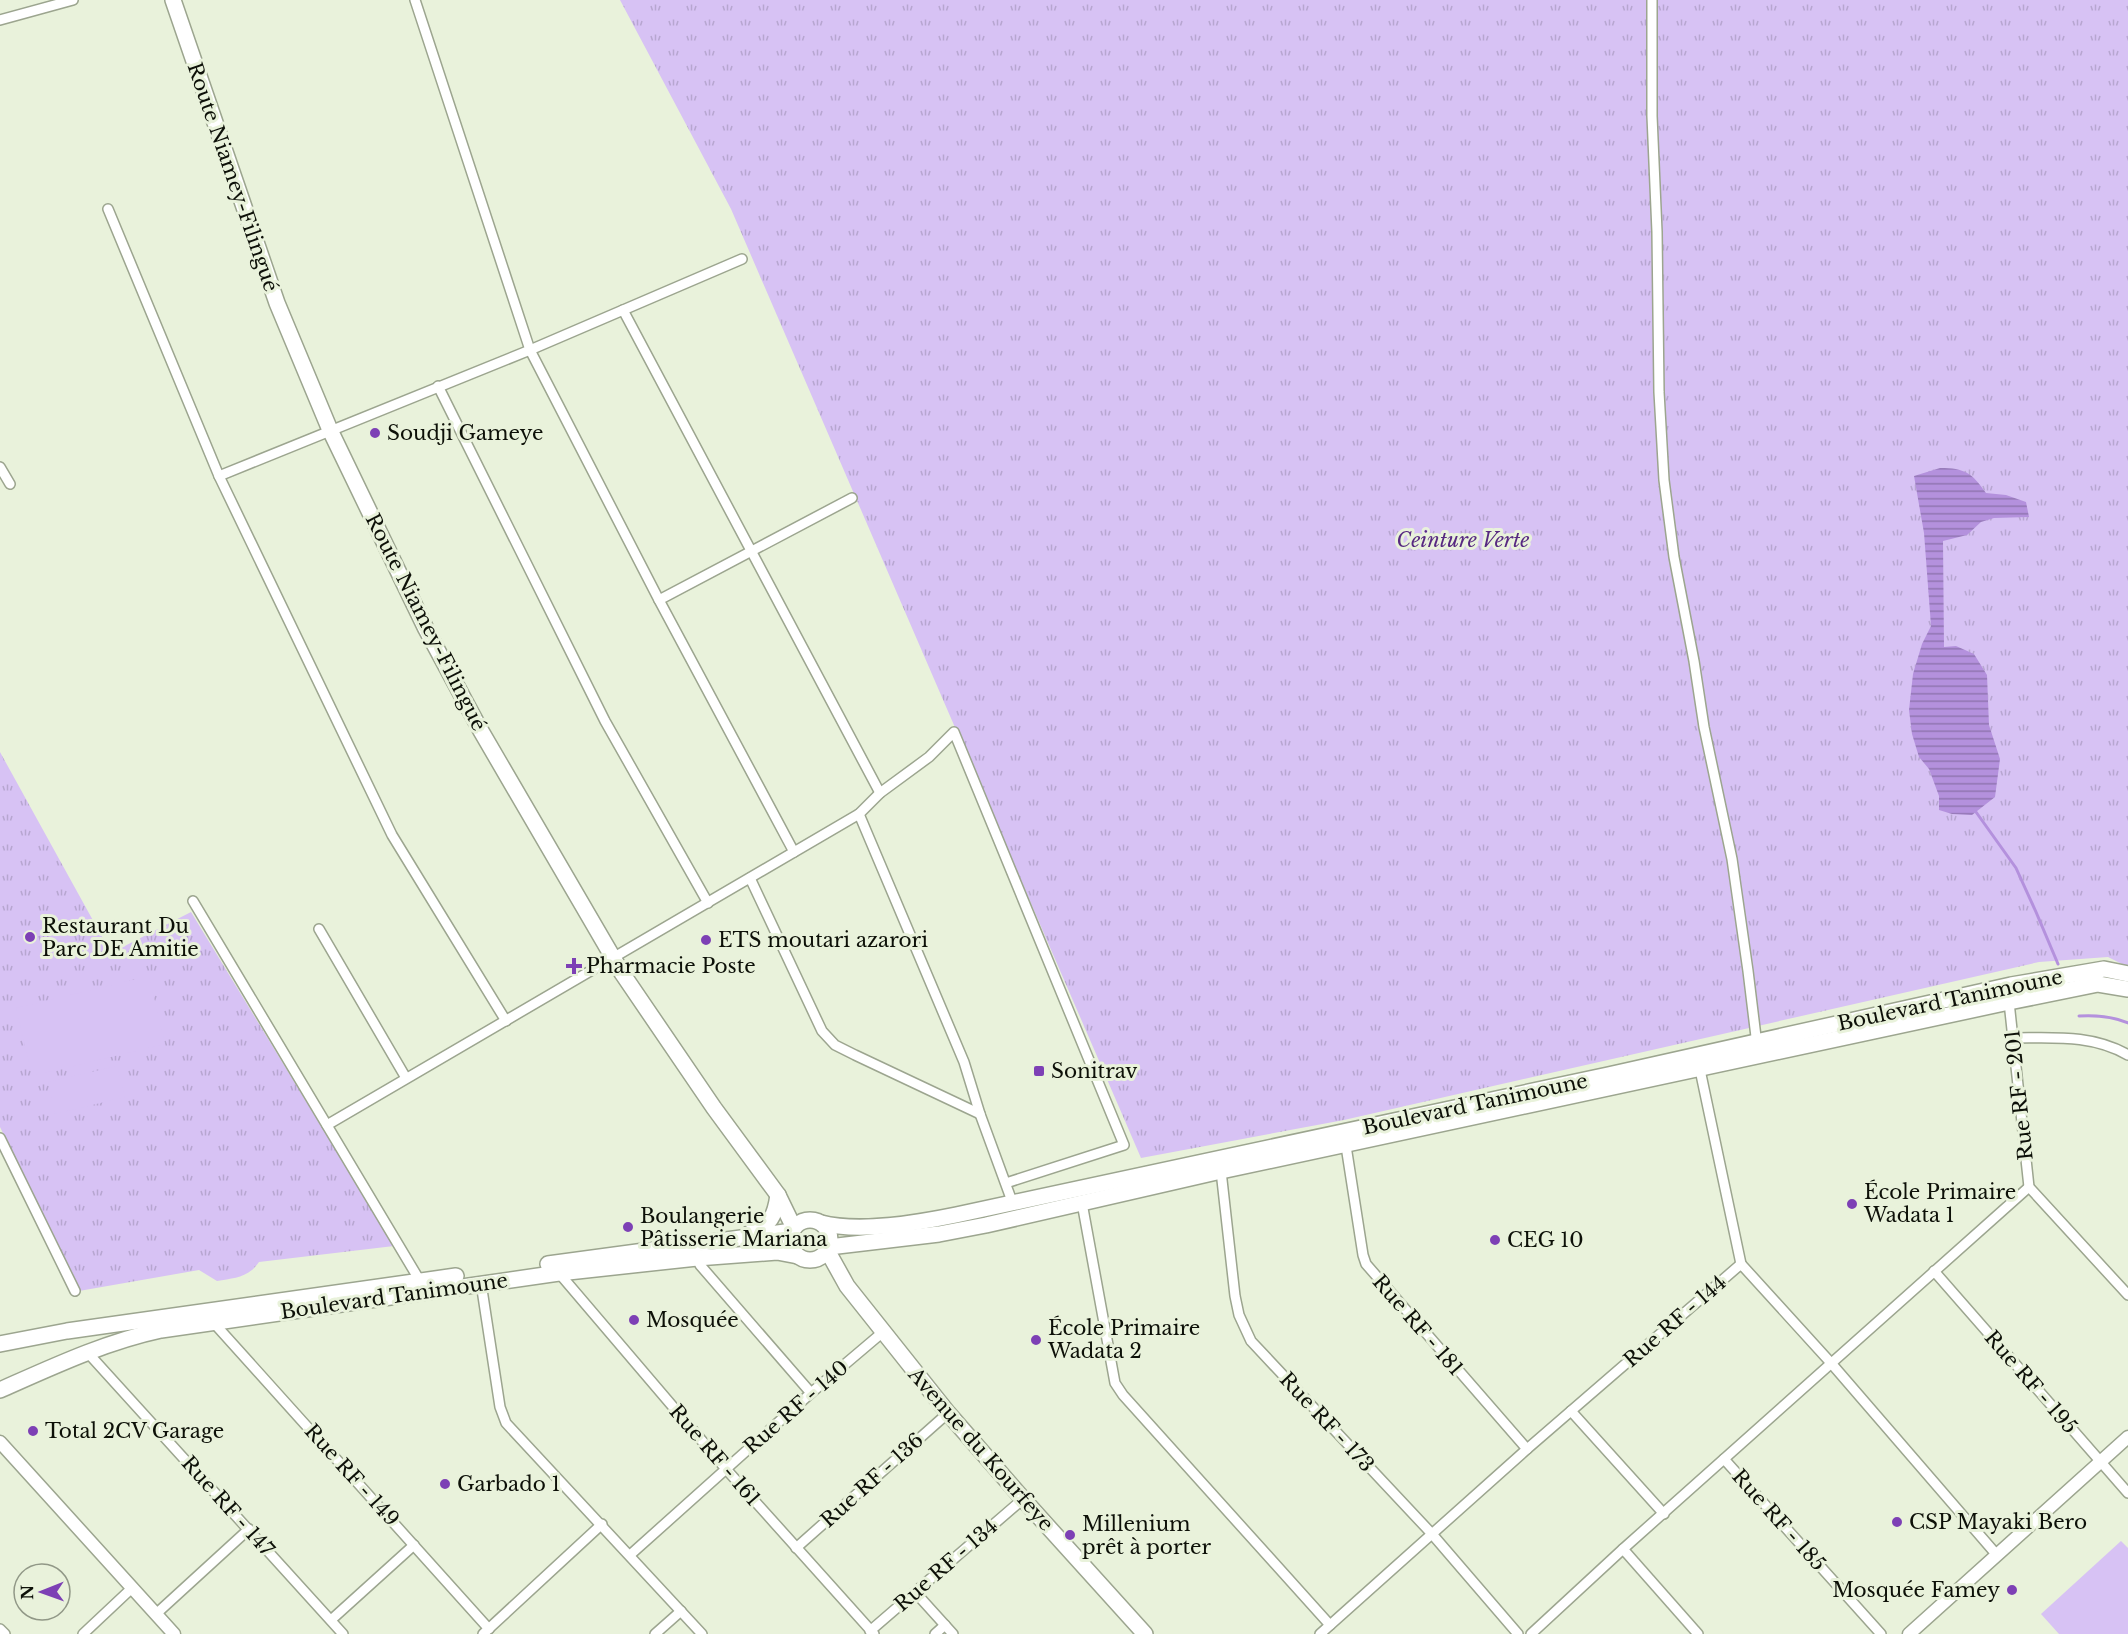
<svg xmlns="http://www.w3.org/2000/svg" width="2128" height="1634" font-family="'Libre Baskerville',serif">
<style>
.park{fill:url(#park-tufts)}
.pitch{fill:#d7c2f4}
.water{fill:url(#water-rules)}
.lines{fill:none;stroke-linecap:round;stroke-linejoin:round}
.stream{stroke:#b491dd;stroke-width:3}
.minor-casing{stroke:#9ca58f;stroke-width:12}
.tertiary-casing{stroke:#9ca58f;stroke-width:15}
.primary-casing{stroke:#9ca58f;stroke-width:18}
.minor{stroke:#fff;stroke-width:9}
.tertiary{stroke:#fff;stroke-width:12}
.primary{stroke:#fff;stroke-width:15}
.poi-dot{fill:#7d40b5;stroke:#e9f2db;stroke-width:2}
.labels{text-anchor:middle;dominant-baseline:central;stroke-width:6;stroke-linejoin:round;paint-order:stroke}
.street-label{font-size:20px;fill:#0d1008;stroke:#e9f2db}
.poi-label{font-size:20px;fill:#0d1008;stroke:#e9f2db;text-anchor:start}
.park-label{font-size:20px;font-style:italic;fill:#572981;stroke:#e9f2db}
</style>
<defs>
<pattern id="park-tufts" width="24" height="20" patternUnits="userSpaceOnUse" patternTransform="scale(1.5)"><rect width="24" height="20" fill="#d7c2f4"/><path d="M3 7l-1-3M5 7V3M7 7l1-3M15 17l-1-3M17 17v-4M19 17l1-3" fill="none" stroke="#b7a6d0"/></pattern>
<pattern id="water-rules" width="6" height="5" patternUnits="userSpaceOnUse" patternTransform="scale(1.5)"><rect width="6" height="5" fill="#b491dd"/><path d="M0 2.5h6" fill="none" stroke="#9175b1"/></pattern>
</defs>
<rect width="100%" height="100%" fill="#e9f2db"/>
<g class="park">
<polygon points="620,0 2128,0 2128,967 2108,957 2039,962 1344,1120 1141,1158 731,209"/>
<path d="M0,752L111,953L191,912L394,1246L259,1262C248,1278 234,1278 217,1281L199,1270L79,1291L0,1127Z"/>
</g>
<g class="pitch">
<polygon points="149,976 165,1044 32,1076 16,1008"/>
<polygon points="117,1066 125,1097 55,1114 48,1082"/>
<polygon points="2121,1541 2128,1548 2128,1634 2059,1634 2041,1614"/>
</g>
<path class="water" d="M1940,468C1965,468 1972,473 1986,493L2006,495L2026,502L2029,517L1994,518L1981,522L1967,535L1943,541L1944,647L1956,646L1974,654L1987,675L1989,725L2000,759L1995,797L1972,815L1952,814L1939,810V796L1929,769L1919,757L1912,734L1909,710L1913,674L1922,644L1931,626L1924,533L1914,476Z"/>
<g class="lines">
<g class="stream">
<polyline points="1976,812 2016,868 2036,912 2058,964"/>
<path d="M2079,1016C2096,1015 2112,1016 2128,1023"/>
</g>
<g class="minor-casing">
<g id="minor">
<polyline points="415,0 530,350 659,600 794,852"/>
<polyline points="1652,0 1652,116 1657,232 1659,392 1664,480 1674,557 1694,661 1704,727 1732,859 1748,971 1757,1045"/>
<polyline points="0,20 73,0"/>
<polyline points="108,209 219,476 392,835 506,1021"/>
<polyline points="623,310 880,793"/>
<polyline points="438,386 605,721 708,903"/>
<polyline points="0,467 10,484"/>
<polyline points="219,476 530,350 742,259"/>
<polyline points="659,600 852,498"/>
<polyline points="859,814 964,1062 980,1114 1013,1204"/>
<polyline points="750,878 822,1031 835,1045 855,1055 980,1114"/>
<polyline points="193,901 420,1281"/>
<polyline points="319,929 406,1078"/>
<polyline points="2009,1002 2029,1187 2128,1295"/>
<path d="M2012,1038C2053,1038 2092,1034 2128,1055"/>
<polyline points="1699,1065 1741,1264"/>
<polyline points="327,1125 859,814 880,793 929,757 954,732 1124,1145 1006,1183"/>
<polyline points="0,1138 75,1291"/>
<polyline points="1346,1146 1363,1255 1366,1264 1527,1449"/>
<polyline points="1221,1171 1235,1296 1239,1315 1251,1341 1432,1534 1518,1634"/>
<polyline points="1082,1203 1115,1383 1123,1395 1330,1625"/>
<polyline points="697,1258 700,1265 811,1393"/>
<polyline points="1934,1271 2128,1493"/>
<polyline points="559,1273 726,1469 874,1634"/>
<polyline points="481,1283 500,1407 506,1423 702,1634"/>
<polyline points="213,1322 489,1629"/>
<polyline points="88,1353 343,1634"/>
<polyline points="1571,1411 1664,1514"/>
<polyline points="1724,1459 1881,1634"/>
<polyline points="796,1548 948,1413"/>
<polyline points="1623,1549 1698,1634"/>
<polyline points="630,1555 811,1393 883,1332"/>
<polyline points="915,1592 953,1634"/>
<polyline points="156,1614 249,1529"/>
<polyline points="331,1620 414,1545"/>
<polyline points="0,1629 5,1634"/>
<polyline points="870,1631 1023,1499"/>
<polyline points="83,1634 132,1588"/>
<polyline points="483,1634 602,1524"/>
<polyline points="655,1634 681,1611"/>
<polyline points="935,1634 945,1625"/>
<polyline points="1320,1634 1527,1449 1741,1264 1831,1363 1996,1554"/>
<polyline points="1531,1634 1623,1549 2029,1187"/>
</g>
</g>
<g class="tertiary-casing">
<g id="tertiary">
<polyline points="0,1442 174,1634"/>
<polyline points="1909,1634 2128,1437"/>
</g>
</g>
<g class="primary-casing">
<g id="primary">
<polyline points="173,0 277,303 330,430 426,629 481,731 622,973 714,1108 778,1195 794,1228"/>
<circle cx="810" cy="1240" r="20"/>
<path d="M821,1223C860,1233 917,1223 956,1215L1608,1075L2011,985L2104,969L2128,974"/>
<path d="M750,1233C771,1225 775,1216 778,1195"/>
<polyline points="829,1247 939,1234 986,1225 1221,1171 2009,1002 2098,984 2128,989"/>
<polyline points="827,1250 847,1286 948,1413 1023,1499 1145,1634"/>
<polyline points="548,1264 792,1231"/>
<polyline points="0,1344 67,1331 456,1276"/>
<path d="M0,1390C52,1367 105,1342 161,1330L559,1273L697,1258L777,1252L798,1256"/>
</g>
</g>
<use href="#minor" class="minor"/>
<use href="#tertiary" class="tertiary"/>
<use href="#primary" class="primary"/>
</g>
<g class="poi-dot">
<circle cx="375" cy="433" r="6"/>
<circle cx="30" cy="937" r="6"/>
<circle cx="706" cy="940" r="6"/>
<path d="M571 957h6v6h6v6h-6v6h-6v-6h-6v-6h6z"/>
<rect x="1033" y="1065" width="12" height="12" rx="3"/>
<circle cx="1852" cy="1204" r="6"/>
<circle cx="628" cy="1227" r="6"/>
<circle cx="1495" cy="1240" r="6"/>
<circle cx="634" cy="1320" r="6"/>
<circle cx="1036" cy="1340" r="6"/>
<circle cx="33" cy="1431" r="6"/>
<circle cx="445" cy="1484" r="6"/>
<circle cx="1897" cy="1522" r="6"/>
<circle cx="1070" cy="1535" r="6"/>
<circle cx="2012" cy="1590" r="6"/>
</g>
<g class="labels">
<g class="street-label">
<text transform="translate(233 177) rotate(71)">Route Niamey-Filingué</text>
<text transform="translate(426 622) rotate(63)">Route Niamey-Filingué</text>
<text transform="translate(1950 1000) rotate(-12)">Boulevard Tanimoune</text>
<text transform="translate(2019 1095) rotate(-96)">Rue RF - 201</text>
<text transform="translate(1475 1104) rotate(-12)">Boulevard Tanimoune</text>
<text transform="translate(394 1296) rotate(-8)">Boulevard Tanimoune</text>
<text transform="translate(1675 1321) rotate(-41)">Rue RF - 144</text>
<text transform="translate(1418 1325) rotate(49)">Rue RF - 181</text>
<text transform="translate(2031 1382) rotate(49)">Rue RF - 195</text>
<text transform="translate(796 1407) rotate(-41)">Rue RF - 140</text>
<text transform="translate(1327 1422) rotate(47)">Rue RF - 173</text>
<text transform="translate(981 1449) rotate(49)">Avenue du Kourfeye</text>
<text transform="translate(715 1455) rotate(49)">Rue RF - 161</text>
<text transform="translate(352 1475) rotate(48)">Rue RF - 149</text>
<text transform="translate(872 1480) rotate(-42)">Rue RF - 136</text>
<text transform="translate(228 1506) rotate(48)">Rue RF - 147</text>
<text transform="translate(1779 1520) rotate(48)">Rue RF - 185</text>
<text transform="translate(946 1565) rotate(-41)">Rue RF - 134</text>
</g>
<g class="poi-label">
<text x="387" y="433">Soudji Gameye</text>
<text x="42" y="926">Restaurant Du<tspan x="42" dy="23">Parc DE Amitie</tspan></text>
<text x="718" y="940">ETS moutari azarori</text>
<text x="586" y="966">Pharmacie Poste</text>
<text x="1051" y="1071">Sonitrav</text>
<text x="1864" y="1192">École Primaire<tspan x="1864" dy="23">Wadata 1</tspan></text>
<text x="640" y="1216">Boulangerie<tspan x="640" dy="23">Pâtisserie Mariana</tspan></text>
<text x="1507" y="1240">CEG 10</text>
<text x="646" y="1320">Mosquée</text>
<text x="1048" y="1328">École Primaire<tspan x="1048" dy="23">Wadata 2</tspan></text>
<text x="45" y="1431">Total 2CV Garage</text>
<text x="457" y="1484">Garbado 1</text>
<text x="1909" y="1522">CSP Mayaki Bero</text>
<text x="1082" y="1524">Millenium<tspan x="1082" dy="23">prêt à porter</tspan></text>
<text x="2000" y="1590" text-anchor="end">Mosquée Famey</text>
</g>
<g class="park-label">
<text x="1463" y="540">Ceinture Verte</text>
</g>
</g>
<g transform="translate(42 1592) rotate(269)"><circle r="28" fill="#e9f2db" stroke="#919887" stroke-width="1.5"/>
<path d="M0-4.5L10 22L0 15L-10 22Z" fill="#7d40b5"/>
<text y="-9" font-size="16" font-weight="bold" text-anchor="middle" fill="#0d1008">N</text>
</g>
</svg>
